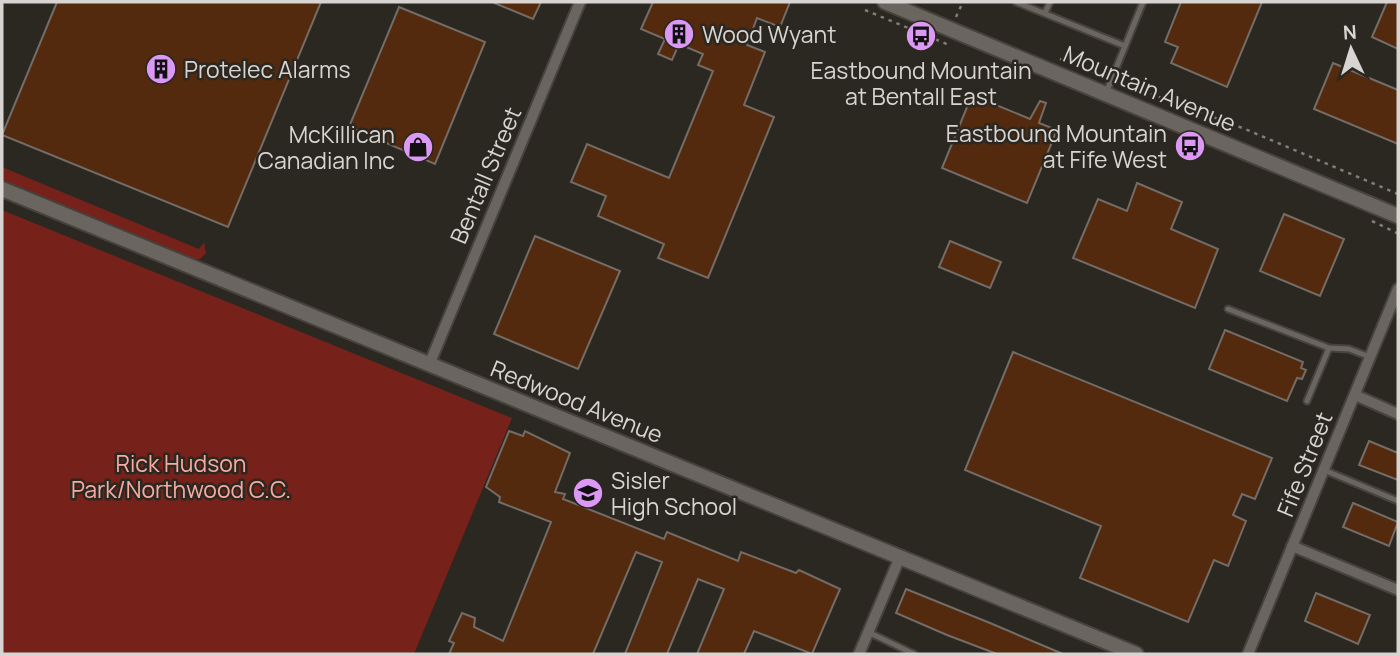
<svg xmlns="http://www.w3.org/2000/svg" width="1400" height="656" font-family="Manrope,sans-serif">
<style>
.green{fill:#76211a}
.building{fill:#532a0d;stroke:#736c67;stroke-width:2}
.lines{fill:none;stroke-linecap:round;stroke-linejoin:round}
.service-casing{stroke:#46423e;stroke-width:9}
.minor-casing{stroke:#46423e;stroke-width:14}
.tertiary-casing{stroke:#46423e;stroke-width:18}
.path{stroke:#817d79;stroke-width:2.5;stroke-dasharray:3.5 5;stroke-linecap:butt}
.service{stroke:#6a655e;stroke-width:5}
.minor{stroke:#6a655e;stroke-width:10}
.tertiary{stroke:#6a655e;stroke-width:14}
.labels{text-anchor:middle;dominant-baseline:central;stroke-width:5;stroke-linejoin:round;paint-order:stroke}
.poi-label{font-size:23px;fill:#d7d4d1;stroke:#2b2721;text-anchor:start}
.street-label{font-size:23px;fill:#d7d4d1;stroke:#2b2721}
.park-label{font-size:23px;fill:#f7aba0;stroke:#2b2721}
</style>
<rect width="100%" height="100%" fill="#2b2721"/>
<g class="green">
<polygon points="2,167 199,249 204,242 206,253 200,259 195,259 2,180"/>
<polygon points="2,210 512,418 414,654 2,654"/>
</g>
<g class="building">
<polygon points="57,2 321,2 228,227 2,135"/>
<polygon points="492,2 541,2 533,19"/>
<polygon points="653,2 790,2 780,27 757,18 747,45 765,52 744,105 774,117 708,278 658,258 664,244 598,216 606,196 571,182 587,144 669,178 713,71 698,65 703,54 679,44 672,60 658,54 665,39 641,29"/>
<polygon points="1181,2 1262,2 1227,87 1171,63 1178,47 1165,42"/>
<polygon points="1387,2 1398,2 1398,49 1372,37"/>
<polygon points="399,7 485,42 435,164 349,127"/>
<polygon points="1333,63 1398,90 1398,144 1314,109"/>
<polygon points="972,95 1030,119 1040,101 1046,103 1039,123 1057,130 1027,203 942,168"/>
<polygon points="1137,183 1182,202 1171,229 1218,249 1195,308 1073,258 1098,199 1127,211"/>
<polygon points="1284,214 1344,239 1320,296 1260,271"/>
<polygon points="535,236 620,271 578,369 494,334"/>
<polygon points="950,241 1001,262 990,288 939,267"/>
<polygon points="1225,330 1303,362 1301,368 1306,370 1302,379 1297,378 1287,401 1209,369"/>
<polygon points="1013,352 1272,458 1255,499 1242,494 1233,515 1246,521 1228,566 1214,560 1188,622 1080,578 1101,526 965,470"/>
<polygon points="509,431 523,436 525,431 570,453 555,492 565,494 563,499 664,539 667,532 738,561 741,552 796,573 799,570 840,589 812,654 754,631 744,654 697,654 724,589 698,579 667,654 625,654 662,562 636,552 593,654 449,654 454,643 449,641 462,613 475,618 474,627 503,641 551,522 499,502 500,497 486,487"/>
<polygon points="1369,441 1398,453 1398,480 1359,465"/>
<polygon points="1353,503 1398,522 1389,546 1343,527"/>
<polygon points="906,589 990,623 1063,654 997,654 947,635 896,613"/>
<polygon points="1316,593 1370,615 1358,644 1305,621"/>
</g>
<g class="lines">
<g class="service-casing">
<g id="service">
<polyline points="1016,2 1125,46"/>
<polyline points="1045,13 1050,2"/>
<polyline points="1106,93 1143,2"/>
<polyline points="1228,309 1329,348 1349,349 1370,357"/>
<polyline points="1307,401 1329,348"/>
<polyline points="1324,470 1398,501"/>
<polyline points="868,632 914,654"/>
</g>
</g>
<g class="minor-casing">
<g id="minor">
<polyline points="429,365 580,2"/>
<polyline points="1355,395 1398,414"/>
<polyline points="1292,546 1398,590"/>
<polyline points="859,654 900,557"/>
<polyline points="1248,654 1398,289"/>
</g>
</g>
<g class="tertiary-casing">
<g id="tertiary">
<polyline points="885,2 1398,216"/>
<polyline points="2,189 1136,654"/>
</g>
</g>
<g class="path">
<polyline points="865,10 949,45"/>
<polyline points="956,17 963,2"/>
<polyline points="1060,59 1103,76"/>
<polyline points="1119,82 1245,129 1398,194"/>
<polyline points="1372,221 1397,233"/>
</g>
<use href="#service" class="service"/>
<use href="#minor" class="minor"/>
<use href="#tertiary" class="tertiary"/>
</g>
<defs>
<g id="building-disc" transform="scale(1.575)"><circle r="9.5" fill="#dc99f4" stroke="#2b2721"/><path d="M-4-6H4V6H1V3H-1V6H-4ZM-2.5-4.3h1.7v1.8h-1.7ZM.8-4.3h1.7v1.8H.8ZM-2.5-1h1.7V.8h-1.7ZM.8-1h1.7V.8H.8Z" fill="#111"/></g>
<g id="bus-disc" transform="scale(1.575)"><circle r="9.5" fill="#dc99f4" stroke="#2b2721"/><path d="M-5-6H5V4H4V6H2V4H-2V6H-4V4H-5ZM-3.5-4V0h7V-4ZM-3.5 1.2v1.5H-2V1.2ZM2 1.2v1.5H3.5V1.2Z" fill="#111"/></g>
<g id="shop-disc" transform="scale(1.575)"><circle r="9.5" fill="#dc99f4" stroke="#2b2721"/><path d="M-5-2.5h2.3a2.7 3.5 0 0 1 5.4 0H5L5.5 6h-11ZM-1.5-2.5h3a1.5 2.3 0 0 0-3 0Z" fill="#111"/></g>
<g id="school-disc" transform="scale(1.575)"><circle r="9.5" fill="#dc99f4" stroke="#2b2721"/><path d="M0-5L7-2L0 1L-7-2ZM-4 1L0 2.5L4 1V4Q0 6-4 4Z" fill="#111"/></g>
</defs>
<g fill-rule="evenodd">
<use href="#building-disc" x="679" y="34"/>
<use href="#bus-disc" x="921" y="36"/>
<use href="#building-disc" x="161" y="69"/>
<use href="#bus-disc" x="1190" y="146"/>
<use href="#shop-disc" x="418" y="147"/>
<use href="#school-disc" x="588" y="493"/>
</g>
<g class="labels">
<g class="poi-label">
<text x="702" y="34">Wood Wyant</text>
<text x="184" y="69">Protelec Alarms</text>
<text x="921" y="70" text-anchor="middle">Eastbound Mountain<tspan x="921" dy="26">at Bentall East</tspan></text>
<text x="1167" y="133" text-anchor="end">Eastbound Mountain<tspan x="1167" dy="26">at Fife West</tspan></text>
<text x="395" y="134" text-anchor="end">McKillican<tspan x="395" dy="26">Canadian Inc</tspan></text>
<text x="611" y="480">Sisler<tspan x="611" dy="26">High School</tspan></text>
</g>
<g class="street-label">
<text transform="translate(1150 88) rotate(23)">Mountain Avenue</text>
<text transform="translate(485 175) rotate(-67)">Bentall Street</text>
<text transform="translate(577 401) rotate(22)">Redwood Avenue</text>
<text transform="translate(1304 464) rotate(-68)">Fife Street</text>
</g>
<g class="park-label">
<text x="181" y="463">Rick Hudson<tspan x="181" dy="26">Park/Northwood C.C.</tspan></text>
</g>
</g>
<rect width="1400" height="656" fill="none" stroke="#d7d4d1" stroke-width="7"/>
<g transform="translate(1351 49) rotate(356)" stroke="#2b2721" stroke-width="5" paint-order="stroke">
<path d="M0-5L12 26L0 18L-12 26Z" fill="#d7d4d1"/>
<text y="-10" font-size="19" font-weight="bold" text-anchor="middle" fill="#d7d4d1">N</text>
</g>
</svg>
